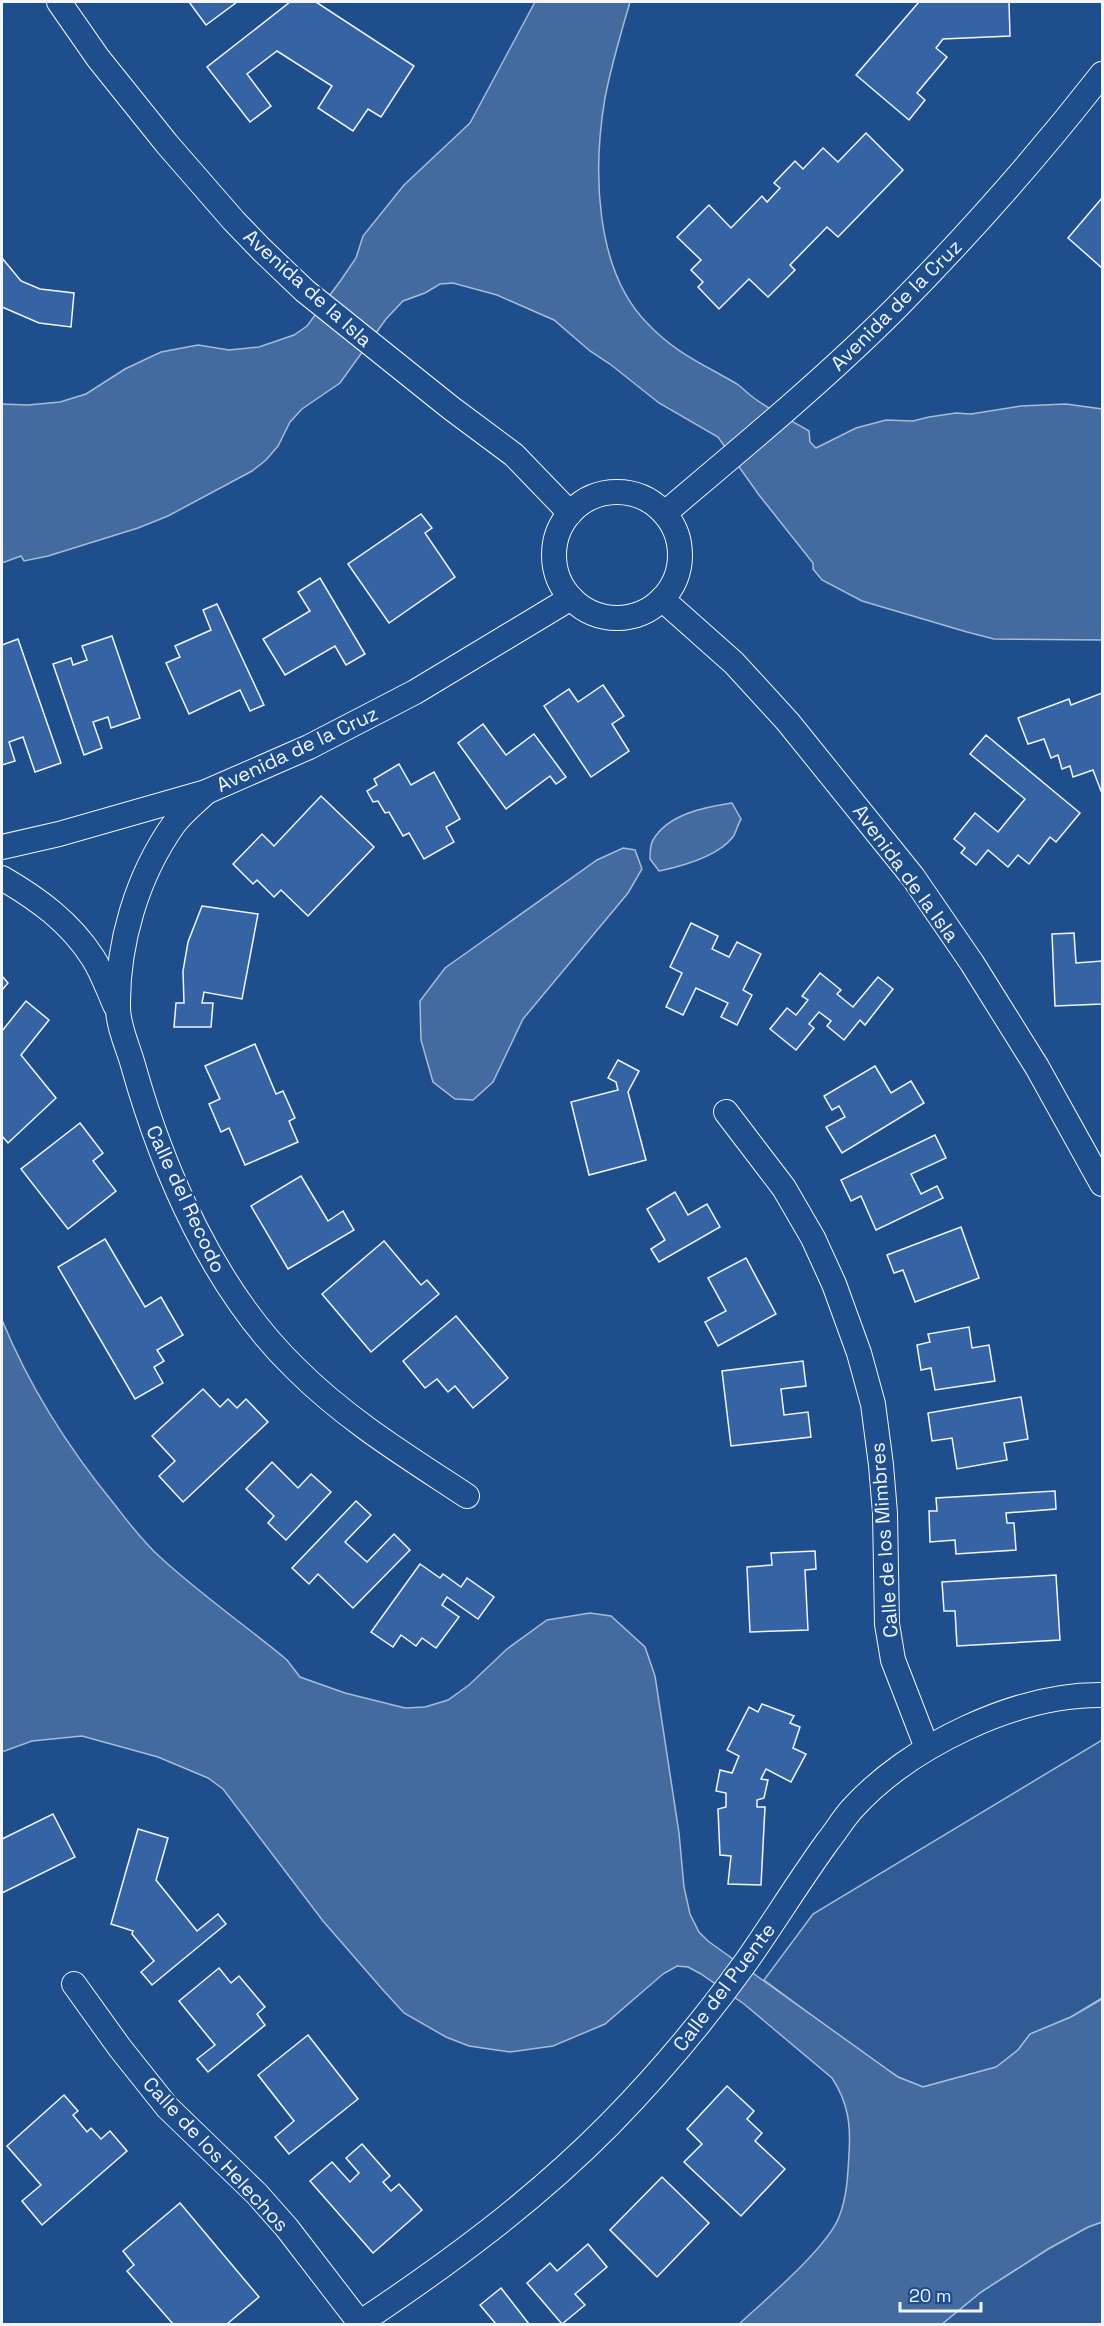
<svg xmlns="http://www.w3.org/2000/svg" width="1104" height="2326" font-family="'Space Grotesk',sans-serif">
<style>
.built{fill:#305b95;stroke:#a8bbd7;stroke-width:1.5}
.water{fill:#446ba0;stroke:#a8bbd7;stroke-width:1.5}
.building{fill:#3563a3;stroke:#f2f6ff;stroke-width:1.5}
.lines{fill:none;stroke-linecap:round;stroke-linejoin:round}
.minor-casing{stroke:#f2f6ff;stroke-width:26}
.minor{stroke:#1f4e8c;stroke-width:24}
.labels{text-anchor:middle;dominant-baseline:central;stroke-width:4.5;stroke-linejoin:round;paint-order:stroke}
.street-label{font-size:20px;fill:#f2f6ff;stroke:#1f4e8c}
</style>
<rect width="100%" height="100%" fill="#1f4e8c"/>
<g class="built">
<polygon points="1102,1740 1102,1998 1071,2017 1030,2034 1018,2050 997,2067 923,2087 898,2077 869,2058 764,1980 813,1914"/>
<polygon points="1102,2222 1102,2324 942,2324 981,2292 1048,2249 1088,2227"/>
</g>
<g class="water">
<path d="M535,2H630C621,33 611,66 605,98C593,168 594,269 647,323C675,353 703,364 737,384C743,388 748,394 754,398C771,411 791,420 809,431L810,442L816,448L856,428L886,420L913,421L929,417L956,413L971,414L1021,406L1066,404L1102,409V640L994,639L967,632L862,601L822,580L813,569V563L759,495L718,437L659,403L610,364L590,351L554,320L497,295L453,283L440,284L425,293L403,301L386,319L340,383L302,409L290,422L278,446L266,460L252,471L168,516L138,528L48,556L24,561L21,556L2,563V404L28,405L60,402L86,394L125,369L161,352L198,345L229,350L259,347L294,335L307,326L341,280L356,258L363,236L404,185L470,123Z"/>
<path d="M732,803L741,819C738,824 736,832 733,837C717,857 683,866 659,871L650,859C650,853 650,845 653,840C668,814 705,807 732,803Z"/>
<polygon points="623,848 635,850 642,869 628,893 523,1019 493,1082 473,1100 455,1099 433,1082 421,1040 420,1001 445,968 597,860"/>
<path d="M2,1320C30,1388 69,1449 115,1505C129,1523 143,1542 160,1557C200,1594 245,1625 287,1660L300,1677L345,1693L405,1708L425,1707L448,1700L469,1685L507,1649L547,1620L590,1613L611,1616L645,1647L655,1676L679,1833L684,1887L690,1914L699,1932L708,1941L898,2077L923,2087L996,2067L1018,2050L1030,2034L1071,2017L1102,1999V2222L1088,2227L1048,2249L981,2292L942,2324H739C765,2300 827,2248 839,2217C847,2197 848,2174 849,2153C851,2125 848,2102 832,2078L744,2004L701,1974L688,1967L677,1966L663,1974L605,2024L553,2046L510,2052L469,2046L446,2037L404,2013L383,1990L323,1921L223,1789L208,1778L158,1757L82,1736L32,1741L2,1752Z"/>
</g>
<g class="building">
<polygon points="189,2 237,2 206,25"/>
<polygon points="290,2 316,2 414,66 381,117 368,109 353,131 318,108 332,86 277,51 247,74 271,106 250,122 207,67"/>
<polygon points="919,2 1009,2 1010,36 943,39 936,48 947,57 917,93 925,100 909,120 856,75"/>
<polygon points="866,133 903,170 838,237 827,227 790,265 795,270 768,297 749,279 719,309 698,287 703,282 691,270 701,260 677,237 709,205 731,228 762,196 767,202 780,188 774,183 795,161 803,169 823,148 838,162"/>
<polygon points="1102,198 1102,268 1068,238"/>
<polygon points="2,258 21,281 40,289 74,293 71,327 39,323 2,307"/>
<polygon points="421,514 432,528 425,533 455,577 389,623 348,564"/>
<polygon points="320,578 365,654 346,665 335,646 285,675 263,639 310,611 298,592"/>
<polygon points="217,604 264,705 250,711 240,690 189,714 166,663 180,657 175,646 211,630 203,610"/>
<polygon points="112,636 140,718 111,728 108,717 93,722 102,748 84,755 53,664 71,658 73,665 87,660 82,646"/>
<polygon points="18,639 61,763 35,772 23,737 9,742 15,761 2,765 2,645"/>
<polygon points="603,685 624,716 612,724 629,751 591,777 544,706 569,689 578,702"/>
<polygon points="1102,693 1102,790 1101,791 1093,770 1073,777 1070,766 1062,769 1058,755 1051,758 1044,739 1028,744 1018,718 1069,699 1071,705"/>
<polygon points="483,724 506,755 534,734 566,777 556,784 550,776 506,809 458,743"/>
<polygon points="986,735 1080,813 1056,842 1050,837 1029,864 1018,855 1008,867 988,850 976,865 961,853 965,848 954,839 975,813 998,832 1025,799 970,754"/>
<polygon points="399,764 411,785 434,772 460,819 446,827 454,842 424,859 409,833 403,836 389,812 385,813 378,801 373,802 367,791 377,785 374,779"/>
<polygon points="321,796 374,847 308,916 281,890 274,897 257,880 253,884 233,864 262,834 274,846"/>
<polygon points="202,906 258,914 242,999 204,992 202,1003 213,1003 211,1027 174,1027 176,1003 184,1003 183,971 188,942"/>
<polygon points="691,923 718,936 712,949 729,957 737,942 761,954 743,990 752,995 737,1025 721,1017 728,1003 696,988 683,1015 666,1007 682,973 670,967"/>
<polygon points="1074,933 1076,963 1102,961 1102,1004 1055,1006 1052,934"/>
<polygon points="820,973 841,990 837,994 853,1007 878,977 893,989 865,1025 860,1020 844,1040 827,1026 831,1021 819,1012 809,1024 814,1028 796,1050 770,1029 787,1008 796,1015 808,1000 802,996"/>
<polygon points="2,976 8,983 2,990"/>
<polygon points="26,1001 49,1020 21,1055 56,1098 8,1143 2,1136 2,1031"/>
<polygon points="255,1044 276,1094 283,1091 295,1118 289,1121 298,1142 245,1165 229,1128 221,1132 209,1104 220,1099 205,1066"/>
<polygon points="618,1060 639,1071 628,1092 646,1160 589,1175 571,1102 618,1090 616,1082 608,1078"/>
<polygon points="875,1066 891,1093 911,1081 924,1103 842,1153 826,1127 845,1117 839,1106 832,1110 824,1096"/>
<polygon points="80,1123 103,1153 93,1161 116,1191 68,1229 21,1169"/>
<polygon points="935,1135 946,1158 911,1174 921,1194 937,1186 943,1198 876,1230 861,1196 851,1201 841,1180"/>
<polygon points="301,1176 328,1221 343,1211 354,1230 288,1269 251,1206"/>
<polygon points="675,1192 688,1215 707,1204 720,1227 659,1262 651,1249 665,1240 647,1209"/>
<polygon points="961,1227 979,1278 915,1302 903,1270 894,1273 887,1255"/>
<polygon points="105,1239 145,1307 161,1297 183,1335 157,1350 164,1361 154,1367 163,1383 135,1399 58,1267"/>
<polygon points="384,1241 421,1285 427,1280 439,1294 371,1352 322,1294"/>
<polygon points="746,1258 776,1314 718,1346 705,1322 726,1311 708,1278"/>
<polygon points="456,1316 508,1378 473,1408 455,1386 448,1392 437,1379 425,1388 403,1361"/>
<polygon points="969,1327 972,1348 989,1345 995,1381 935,1390 931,1368 921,1370 917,1345 930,1342 928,1334"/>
<polygon points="803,1361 806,1386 781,1389 784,1415 808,1412 811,1437 731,1446 722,1371"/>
<polygon points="203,1389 220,1407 228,1399 237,1408 246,1399 268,1422 183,1502 159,1476 175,1461 152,1436"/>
<polygon points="1021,1397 1028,1439 1004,1443 1007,1460 957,1469 952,1438 932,1441 928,1413"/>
<polygon points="272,1462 298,1488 311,1474 331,1492 286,1540 268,1523 274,1516 246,1489"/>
<polygon points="1055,1491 1056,1509 1006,1513 1007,1523 1014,1523 1016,1550 956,1554 955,1540 930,1542 929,1511 937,1511 936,1498"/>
<polygon points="356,1501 371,1515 345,1542 367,1562 394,1534 410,1550 353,1608 318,1574 309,1584 292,1568"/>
<polygon points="815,1551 816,1569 805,1570 808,1630 750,1632 747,1567 772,1565 771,1553"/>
<polygon points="420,1564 440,1578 443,1574 461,1587 467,1578 494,1597 478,1619 447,1597 442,1605 459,1617 436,1648 422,1638 416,1646 401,1635 393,1647 371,1632"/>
<polygon points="1056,1575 1060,1640 957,1646 955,1611 944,1611 942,1582"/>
<polygon points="762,1704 794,1716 790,1723 800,1727 793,1748 806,1754 791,1782 766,1769 761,1779 768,1780 764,1798 757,1800 757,1807 765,1807 761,1885 728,1884 731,1856 720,1855 718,1809 726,1807 726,1793 716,1791 720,1770 732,1773 739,1756 727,1750 749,1707 758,1712"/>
<polygon points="53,1814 75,1857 2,1893 2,1839"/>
<polygon points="138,1829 168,1838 156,1880 197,1931 218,1914 226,1924 152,1985 141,1972 154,1961 132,1934 133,1931 111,1924"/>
<polygon points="219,1968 231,1983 239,1976 265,2007 257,2014 265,2025 208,2072 197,2059 215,2045 179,2001"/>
<polygon points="308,2035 358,2099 289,2154 275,2137 294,2121 258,2075"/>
<polygon points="727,2086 754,2111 747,2119 762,2133 755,2141 785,2169 741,2216 684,2162 702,2144 687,2129"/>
<polygon points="64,2095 78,2111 73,2115 87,2132 91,2128 101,2139 110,2131 127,2151 42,2225 22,2201 41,2185 7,2146"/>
<polygon points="362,2144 390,2176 383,2182 391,2191 399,2184 422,2210 373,2253 310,2181 332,2162 350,2182 359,2173 346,2158"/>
<polygon points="662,2177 709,2223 657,2277 610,2230"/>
<polygon points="180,2203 259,2297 227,2324 173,2324 127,2271 134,2265 123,2251"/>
<polygon points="588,2244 607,2267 575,2294 585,2305 562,2324 527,2283 550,2263 557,2271"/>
<polygon points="501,2288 529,2324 496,2324 480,2305"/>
</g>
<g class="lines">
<g class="minor-casing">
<g id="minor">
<polyline points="59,2 98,58 167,144 234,221 262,250 305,291 451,408 514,455 570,513"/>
<circle cx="617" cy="555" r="63"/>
<path d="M665,513C744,446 823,381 896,308C969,234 1038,156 1102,74"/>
<polyline points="662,599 734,663 788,722 913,877 972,963 1037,1067 1102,1184"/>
<path d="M206,792C196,802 183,812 174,824C137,876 117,944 118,1008C118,1026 128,1047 133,1065C163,1172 215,1291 296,1369C347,1420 408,1457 467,1496"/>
<polyline points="2,847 59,834 206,792 309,747 415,692 571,598"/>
<path d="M2,878C38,899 70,922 93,958C102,972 108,989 115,1005"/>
<polyline points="726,1112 784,1188 813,1238 834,1284 859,1353 873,1404 881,1465 885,1513 887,1624 893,1660 927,1748"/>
<polyline points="74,1984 120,2048 167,2107 257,2194 287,2228 360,2323"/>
<path d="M358,2324C447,2265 534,2201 610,2124C659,2074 705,2019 746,1962C774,1922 799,1881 828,1841C836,1831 843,1819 852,1809C909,1746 1016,1694 1102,1695"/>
</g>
</g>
<use href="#minor" class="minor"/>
</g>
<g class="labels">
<g class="street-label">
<text transform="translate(308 288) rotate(42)">Avenida de la Isla</text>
<text transform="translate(896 305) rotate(-45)">Avenida de la Cruz</text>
<text transform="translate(297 749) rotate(-25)">Avenida de la Cruz</text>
<text transform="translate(906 873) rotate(54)">Avenida de la Isla</text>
<text transform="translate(186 1199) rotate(65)">Calle del Recodo</text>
<text transform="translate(884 1540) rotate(-94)">Calle de los Mimbres</text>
<text transform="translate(724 1987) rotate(-53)">Calle del Puente</text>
<text transform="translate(216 2154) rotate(47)">Calle de los Helechos</text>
</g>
</g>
<rect width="1104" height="2326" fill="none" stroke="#f2f6ff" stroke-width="6"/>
<path d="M900 2302v9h81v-9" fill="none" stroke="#f2f6ff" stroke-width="3"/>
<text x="909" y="2302" font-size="18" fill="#f2f6ff" stroke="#1f4e8c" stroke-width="4.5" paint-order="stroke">20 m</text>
</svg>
